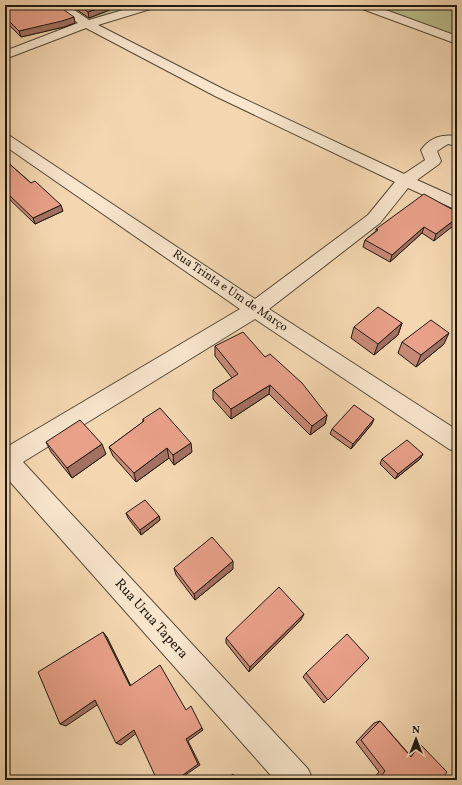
<svg xmlns="http://www.w3.org/2000/svg" width="462" height="785" font-family="Vollkorn,serif">
<style>
.green{fill:#bbbe8c;stroke:#6d6b4e}
.lines{fill:none;stroke-linecap:round;stroke-linejoin:round}
.minor-casing{stroke:#544838;stroke-width:2}
.minor{fill:#f8e5cc;fill-rule:evenodd}
.wall{fill:#c88a77;stroke:#1f180f}
.shaded-wall{fill:#a37161;stroke:#1f180f}
.building{fill:#e9a18a;stroke:#1f180f}
.labels{text-anchor:middle;dominant-baseline:central;stroke-width:3;stroke-linejoin:round;paint-order:stroke}
.street-label{font-size:12px;fill:#1f180f;stroke:#f8e5cc}
.near-street-label{font-size:14px;fill:#1f180f;stroke:#f8e5cc}
</style>
<rect width="100%" height="100%" fill="#f4d7b1"/>
<filter id="stains"><feTurbulence type="fractalNoise" baseFrequency=".005" numOctaves="4"/><feColorMatrix values="0 0 0 0 .2 0 0 0 0 .09 0 0 0 0 .02 0 0 0 .5 -.17"/></filter>
<radialGradient id="worn" r=".72"><stop offset=".6" stop-color="#630" stop-opacity="0"/><stop offset="1" stop-color="#630" stop-opacity=".3"/></radialGradient>
<g class="green">
<polygon points="64,5 146,5 89,21"/>
<polygon points="365,5 457,5 457,38"/>
</g>
<g class="lines">
<g class="minor-casing">
<g id="minor">
<path d="M53,5H67L89,20L140,5H159L157,7L98,25L225,90L404,174L425,160L421,150C430,137 443,134 457,136V146L448,144L437,151L441,161L439,164L417,180L457,198V210L408,188L380,223L269,309L457,430V452L449,449L255,319L23,462L308,769L313,780H275L5,476V448L240,309L5,146V134L10,136L255,299L368,215L395,182L215,96L86,28L5,59V51L78,23Z"/>
<polygon points="355,5 372,5 457,36 457,44 357,7"/>
</g>
</g>
<use href="#minor" class="minor"/>
</g>
<g class="wall">
<polygon points="5,5 75,23 64,27 21,37 5,21"/>
<polygon points="70,5 122,5 89,18"/>
<polygon points="5,160 63,211 35,224 5,195"/>
<polygon points="457,212 434,241 422,233 390,262 363,247 365,240 376,231 376,229"/>
<polygon points="402,323 398,335 374,355 351,338 354,327"/>
<polygon points="402,342 444,344 416,367 398,353"/>
<polygon points="215,346 265,357 327,415 325,424 310,435 269,394 231,419 213,399 213,390 232,378 215,356"/>
<polygon points="143,419 192,452 174,465 169,458 136,482 113,456 109,447 143,422"/>
<polygon points="372,424 351,449 330,434 332,429"/>
<polygon points="46,442 106,454 72,478 51,452"/>
<polygon points="423,454 420,459 395,479 380,464 382,459"/>
<polygon points="126,513 159,516 160,520 141,535 128,518"/>
<polygon points="174,568 233,569 195,600 176,575"/>
<polygon points="301,620 249,672 226,643 226,638"/>
<polygon points="369,658 324,703 303,677 306,673"/>
<polygon points="380,721 408,753 414,746 420,744 441,780 372,780 379,772 356,742 374,723"/>
</g>
<g class="shaded-wall">
<polygon points="106,5 122,5 89,18 88,12"/>
<polygon points="74,17 75,23 64,27 21,37 19,31"/>
<polygon points="61,205 63,211 35,224 33,218"/>
<polygon points="457,218 457,223 434,241 436,234"/>
<polygon points="424,227 422,233 390,262 392,255"/>
<polygon points="402,323 398,335 374,355 378,344"/>
<polygon points="449,333 444,344 416,367 421,355"/>
<polygon points="270,385 269,394 231,419 231,409"/>
<polygon points="327,415 325,424 310,435 312,426"/>
<polygon points="374,419 372,424 351,449 353,444"/>
<polygon points="191,443 192,452 174,465 173,455"/>
<polygon points="102,444 106,454 72,478 67,468"/>
<polygon points="167,448 169,458 136,482 134,473"/>
<polygon points="423,454 420,459 395,479 398,474"/>
<polygon points="159,516 160,520 141,535 140,530"/>
<polygon points="233,561 233,569 195,600 194,594"/>
<polygon points="304,614 301,620 249,672 250,667"/>
<polygon points="103,632 107,637 133,690 130,686"/>
<polygon points="95,700 100,703 66,726 60,724"/>
<polygon points="202,728 203,730 188,741 200,765 178,780 176,780 186,739"/>
<polygon points="134,730 138,732 121,745 116,743"/>
</g>
<g class="building">
<polygon points="5,5 57,5 74,17 62,21 19,31 5,17"/>
<polygon points="77,5 106,5 88,12"/>
<polygon points="5,160 31,183 35,181 61,205 33,218 5,191"/>
<polygon points="424,194 457,212 457,218 436,234 424,227 392,255 365,240 378,230 376,229"/>
<polygon points="378,307 402,323 378,344 354,327"/>
<polygon points="431,320 449,333 421,355 402,342"/>
<polygon points="243,332 265,357 270,354 302,383 327,415 312,426 270,385 231,409 213,390 238,374 215,346"/>
<polygon points="354,405 374,419 353,444 332,429"/>
<polygon points="160,408 191,443 173,455 167,448 134,473 109,447 144,421 143,419"/>
<polygon points="80,420 102,444 67,468 46,442"/>
<polygon points="407,440 423,454 398,474 382,459"/>
<polygon points="145,500 159,516 140,530 126,513"/>
<polygon points="212,537 233,561 194,594 174,568"/>
<polygon points="279,587 304,614 250,667 226,638"/>
<polygon points="103,632 130,686 160,665 186,710 191,706 202,728 186,739 198,764 176,780 157,780 134,730 116,743 95,700 60,724 38,672"/>
<polygon points="347,634 369,658 328,700 306,673"/>
<polygon points="380,721 411,757 420,744 447,772 441,780 378,780 385,771 361,740"/>
<polygon points="233,774 237,780 225,780"/>
</g>
<g class="labels">
<g class="street-label">
<text transform="translate(230 291) rotate(34)">Rua Trinta e Um de Março</text>
</g>
<g class="near-street-label">
<text transform="translate(151 619) rotate(48)">Rua Urua Tapera</text>
</g>
</g>
<rect width="462" height="785" fill="none" stroke="#f4d7b1" stroke-width="20"/>
<rect x="6" y="6" width="450" height="773" fill="none" stroke="#1f180f" stroke-width="2"/>
<rect x="10" y="10" width="442" height="765" fill="none" stroke="#1f180f"/>
<g transform="translate(416 739)" stroke="#f8e5cc" stroke-width="3" paint-order="stroke">
<path d="M0-3L7 15L0 10L-7 15Z" fill="#1f180f"/>
<text y="-6" font-size="11" font-weight="bold" text-anchor="middle" fill="#1f180f">N</text>
</g>
<rect width="100%" height="100%" filter="url(#stains)"/>
<rect width="100%" height="100%" fill="url(#worn)"/>
</svg>
